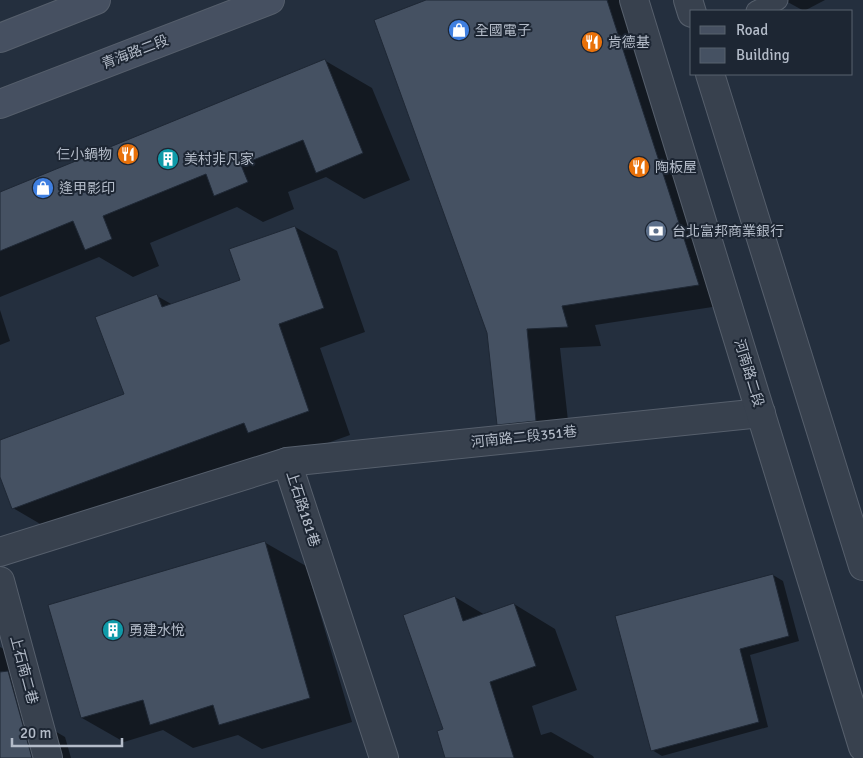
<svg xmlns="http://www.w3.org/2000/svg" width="863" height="758" font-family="Signika,'Noto Sans TC',sans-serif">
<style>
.shadow{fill:#0007}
.building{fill:#455162;stroke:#1f2835}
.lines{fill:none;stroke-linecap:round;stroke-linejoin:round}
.service-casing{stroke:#565f6c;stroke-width:21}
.minor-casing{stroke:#565f6c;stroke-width:30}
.tertiary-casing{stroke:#565f6c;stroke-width:30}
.secondary-casing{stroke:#565f6c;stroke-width:30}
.service{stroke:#38414e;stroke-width:19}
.minor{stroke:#38414e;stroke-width:28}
.tertiary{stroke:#38414e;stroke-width:28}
.secondary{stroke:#465061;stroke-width:28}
.labels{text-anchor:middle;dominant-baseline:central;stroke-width:4;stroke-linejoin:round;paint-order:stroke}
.poi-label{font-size:14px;fill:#b4bcc9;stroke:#1d2633;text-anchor:start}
.street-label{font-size:14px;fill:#b4bcc9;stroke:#1d2633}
</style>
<rect width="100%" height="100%" fill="#242f3e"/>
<g class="shadow">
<polygon points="429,0 634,0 732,304 595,325 601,346 560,348 570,439 532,443 499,424 489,333"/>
<polygon points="784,0 825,0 804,11"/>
<polygon points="324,60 372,88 410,180 364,199 326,177 288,192 294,209 263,222 237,207 150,243 159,266 133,277 99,257 0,297 0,193"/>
<polygon points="295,227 337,251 365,332 320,348 350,435 291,456 279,449 54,532 13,508 0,474 0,442 125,395 157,296 173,305 242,281"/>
<polygon points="0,310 10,341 0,345"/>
<polygon points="264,542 306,566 352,722 262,749 238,735 193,748 163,730 124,742 82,718"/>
<polygon points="773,575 783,581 799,641 750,655 768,727 662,756 652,750"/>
<polygon points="455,597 485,615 514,604 555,629 577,690 532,706 541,735 551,732 593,756 594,758 447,758 444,730"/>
<polygon points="0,647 10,652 24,713 65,737 71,758 0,758"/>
</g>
<g class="building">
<polygon points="426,0 607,0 699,285 562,306 568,327 527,329 536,421 497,425 487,333 374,20"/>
<polygon points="325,59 363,153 316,173 303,140 241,165 248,182 214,196 206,174 103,216 112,239 85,250 73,221 0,251 0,192"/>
<polygon points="295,226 324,308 279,324 309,411 248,433 244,423 12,509 0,477 0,440 124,394 95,317 157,294 162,307 240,280 229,249"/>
<polygon points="265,541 310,698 219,725 213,705 150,725 143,700 81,718 48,605"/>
<polygon points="773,574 789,636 740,649 759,722 651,751 615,616"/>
<polygon points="455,596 463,621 514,603 536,666 490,682 514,758 445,758 437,731 443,729 403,615"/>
<polygon points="8,671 32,758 0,758 0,672"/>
</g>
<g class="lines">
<g class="service-casing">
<polyline id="service" points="756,11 778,0"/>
</g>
<g class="minor-casing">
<g id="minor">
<polyline points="287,462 384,758"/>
<polyline points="0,552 287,462 761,413"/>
<polyline points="0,581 48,758"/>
</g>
</g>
<g class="tertiary-casing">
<g id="tertiary">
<polyline points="634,0 863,747"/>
<polyline points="688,0 692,13"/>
<polyline points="710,74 863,566"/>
</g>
</g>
<g class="secondary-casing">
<g id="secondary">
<polyline points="0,38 96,0"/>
<polyline points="0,104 270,0"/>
</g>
</g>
<use href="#service" class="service"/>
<use href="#minor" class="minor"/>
<use href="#tertiary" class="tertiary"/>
<use href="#secondary" class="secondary"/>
</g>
<defs>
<g id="shop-disc" transform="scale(1.125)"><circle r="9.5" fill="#3f7fe0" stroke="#1d2633"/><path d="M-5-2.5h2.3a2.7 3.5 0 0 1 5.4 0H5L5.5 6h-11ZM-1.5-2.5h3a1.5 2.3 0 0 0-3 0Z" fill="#fff"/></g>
<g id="restaurant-disc" transform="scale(1.125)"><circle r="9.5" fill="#e8710a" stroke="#1d2633"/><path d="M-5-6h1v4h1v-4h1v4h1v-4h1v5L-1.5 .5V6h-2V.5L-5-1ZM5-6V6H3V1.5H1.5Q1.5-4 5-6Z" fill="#fff"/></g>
<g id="building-disc" transform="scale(1.125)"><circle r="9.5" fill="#0f9aa8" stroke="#1d2633"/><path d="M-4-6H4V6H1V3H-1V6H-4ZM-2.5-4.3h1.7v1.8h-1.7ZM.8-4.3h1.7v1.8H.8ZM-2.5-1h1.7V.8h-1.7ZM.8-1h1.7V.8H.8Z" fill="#fff"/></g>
<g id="bank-disc" transform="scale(1.125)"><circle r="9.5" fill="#5c6f8a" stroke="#1d2633"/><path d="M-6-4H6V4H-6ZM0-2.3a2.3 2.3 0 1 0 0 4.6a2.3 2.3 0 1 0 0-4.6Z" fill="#fff"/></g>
</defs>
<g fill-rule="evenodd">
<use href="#shop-disc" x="459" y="30"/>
<use href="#restaurant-disc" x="592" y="42"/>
<use href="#restaurant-disc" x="128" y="154"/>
<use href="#building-disc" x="168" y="159"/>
<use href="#restaurant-disc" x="639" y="167"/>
<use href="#shop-disc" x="43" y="188"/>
<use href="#bank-disc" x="656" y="231"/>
<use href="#building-disc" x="113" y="630"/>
</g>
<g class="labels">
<g class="poi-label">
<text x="475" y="30">全國電子</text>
<text x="608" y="42">肯德基</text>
<text x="112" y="154" text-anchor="end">仨小鍋物</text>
<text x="184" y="159">美村非凡家</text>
<text x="655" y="167">陶板屋</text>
<text x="59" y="188">逢甲影印</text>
<text x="672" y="231">台北富邦商業銀行</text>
<text x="129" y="630">勇建水悅</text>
</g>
<g class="street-label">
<text transform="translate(135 52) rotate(-21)">青海路二段</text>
<text transform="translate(749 373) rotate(73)">河南路二段</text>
<text transform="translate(524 437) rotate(-6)">河南路二段351巷</text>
<text transform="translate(303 509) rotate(72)">上石路181巷</text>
<text transform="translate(24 670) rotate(75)">上石南二巷</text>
</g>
</g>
<rect x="690" y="10" width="162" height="65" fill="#1d2633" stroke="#59626f"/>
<rect x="700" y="26" width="25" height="8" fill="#465061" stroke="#59626f"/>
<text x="736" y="35" font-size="15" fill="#b4bcc9">Road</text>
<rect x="700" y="48" width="25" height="15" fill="#455162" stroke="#59626f"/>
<text x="736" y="60" font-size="15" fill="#b4bcc9">Building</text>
<path d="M12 738v8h110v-8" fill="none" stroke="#b4bcc9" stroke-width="2.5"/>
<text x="20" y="738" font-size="15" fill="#b4bcc9" stroke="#1d2633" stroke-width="4" paint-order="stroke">20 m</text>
</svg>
